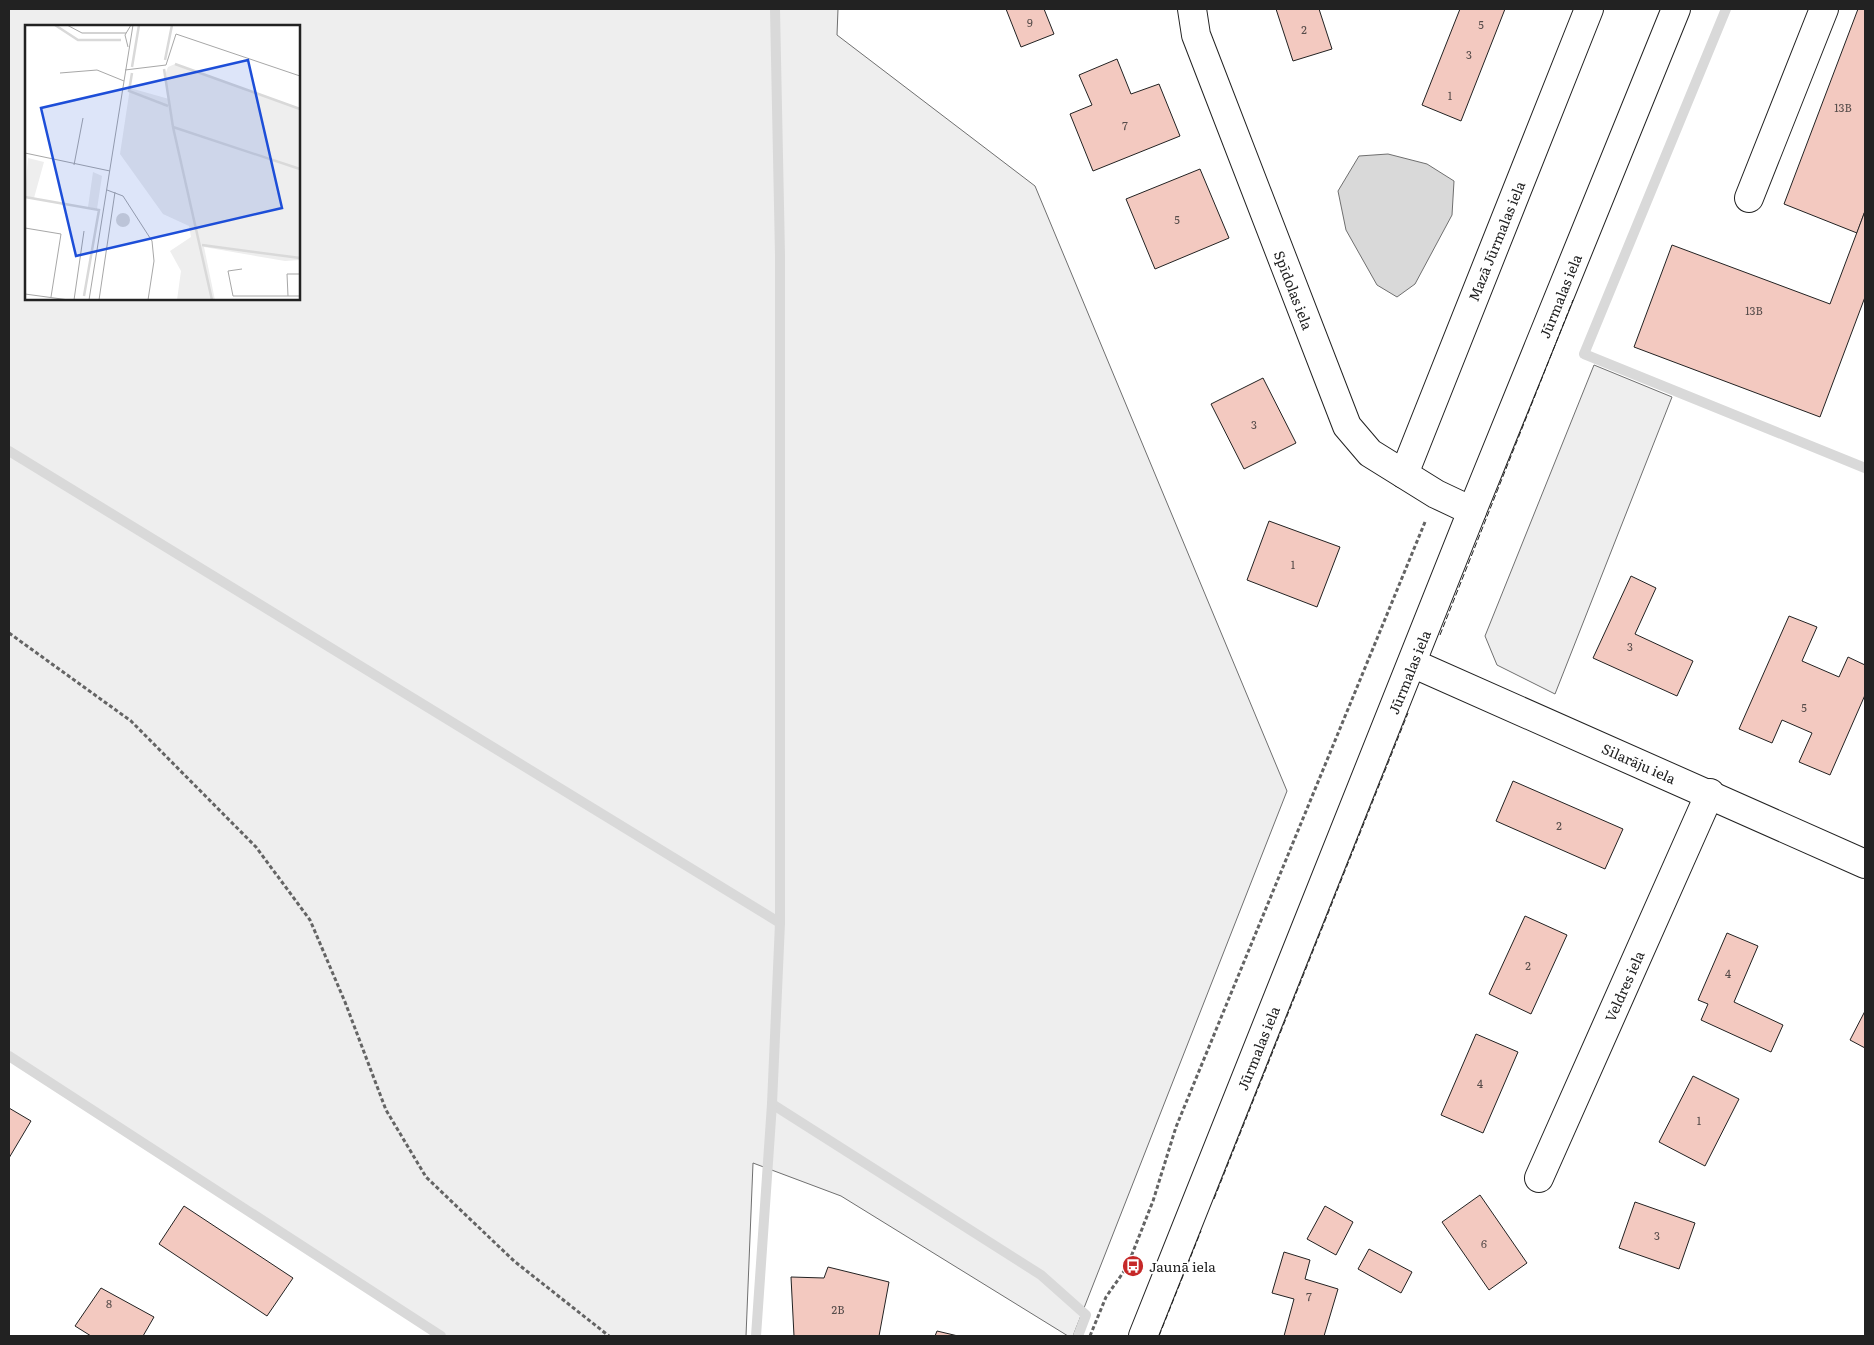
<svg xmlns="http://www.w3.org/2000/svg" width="1874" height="1345" font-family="Literata,serif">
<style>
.green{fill:#eee;stroke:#6f6f6f;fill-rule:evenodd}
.water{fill:#d9d9d9;stroke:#6f6f6f}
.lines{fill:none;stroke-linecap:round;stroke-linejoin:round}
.stream{stroke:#d9d9d9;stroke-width:10}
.building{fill:#f3c9c0;stroke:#222}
.minor-casing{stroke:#222;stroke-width:30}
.major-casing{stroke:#222;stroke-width:30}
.path{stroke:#646464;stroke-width:3;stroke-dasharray:4 2.5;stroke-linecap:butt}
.minor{stroke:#fff;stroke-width:28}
.major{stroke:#fff;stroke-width:28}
.fence{stroke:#222;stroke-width:1;stroke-dasharray:6 2.5;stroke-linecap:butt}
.labels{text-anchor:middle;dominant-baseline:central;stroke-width:4;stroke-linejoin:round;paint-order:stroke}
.number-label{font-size:11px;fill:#564c4a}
.street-label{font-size:14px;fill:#222;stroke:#fff}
.poi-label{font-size:14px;fill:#222;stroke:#fff;text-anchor:start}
.inset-river{fill:none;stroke:#d9d9d9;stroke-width:2.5}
.inset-road{fill:none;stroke:#a7a7a7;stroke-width:1}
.view{fill:#1d4ed8;fill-opacity:0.15;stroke:#1d4ed8;stroke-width:2.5}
.inset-edge{fill:none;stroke:#222;stroke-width:2.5}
</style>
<rect width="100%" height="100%" fill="#fff"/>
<g class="green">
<path d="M9,9H838L837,35L1035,186L1287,791L1073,1336H1068L841,1196L753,1163L746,1336H441L9,1056ZM26,26H299V299H26Z"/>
<polygon points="1594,365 1672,397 1555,694 1497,665 1485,636"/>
</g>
<polygon class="water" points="1388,154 1427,164 1454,181 1452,215 1415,284 1397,297 1377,285 1346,230 1338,191 1359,156"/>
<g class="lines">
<g class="stream">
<polyline points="1726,9 1584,354 1865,468"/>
<polyline points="9,451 780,923"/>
<polyline points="9,1056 441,1336"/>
<polyline points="772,1104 1041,1275 1086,1315 1078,1336"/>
<polyline points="756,1336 772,1104 780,923 780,255 775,9"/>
</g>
</g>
<g class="building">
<polygon points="1006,9 1044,9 1054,34 1021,47"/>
<polygon points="1276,9 1319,9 1332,49 1293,61"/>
<polygon points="1460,9 1505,9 1461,121 1422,105"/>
<polygon points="1858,9 1865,9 1865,211 1857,233 1784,204"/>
<polygon points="1117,59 1131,94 1159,84 1180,136 1093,171 1070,114 1092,105 1079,75"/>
<polygon points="1200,169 1229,238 1155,269 1126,199"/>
<polygon points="1865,211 1865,297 1820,417 1634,347 1672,245 1830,304"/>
<polygon points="1263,378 1296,443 1244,469 1211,404"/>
<polygon points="1269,521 1340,547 1317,607 1247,580"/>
<polygon points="1631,576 1656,588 1635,634 1693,661 1677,696 1593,658"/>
<polygon points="1789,616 1817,627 1802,661 1839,677 1848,657 1865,665 1865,695 1830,775 1799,762 1812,733 1782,720 1772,743 1739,729"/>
<polygon points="1513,781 1623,829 1605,869 1496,821"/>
<polygon points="1525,916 1567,935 1531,1014 1489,994"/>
<polygon points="1727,933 1758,946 1734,1002 1783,1025 1771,1052 1701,1020 1708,1004 1698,1000"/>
<polygon points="1865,1011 1865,1048 1850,1040"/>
<polygon points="1476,1034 1518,1052 1483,1133 1441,1115"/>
<polygon points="1693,1076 1739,1099 1705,1166 1659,1142"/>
<polygon points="9,1108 31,1121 9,1158"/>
<polygon points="1480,1195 1527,1263 1489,1290 1442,1222"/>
<polygon points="1635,1202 1695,1223 1679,1269 1619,1248"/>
<polygon points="184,1206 293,1278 267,1316 159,1244"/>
<polygon points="1325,1206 1353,1222 1336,1255 1307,1239"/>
<polygon points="1369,1249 1412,1272 1401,1293 1358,1269"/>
<polygon points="1284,1252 1310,1260 1305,1279 1338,1289 1324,1336 1284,1336 1294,1299 1272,1293"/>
<polygon points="828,1267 889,1282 879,1336 794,1336 791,1277 824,1278"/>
<polygon points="101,1288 154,1317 143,1336 91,1336 75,1326"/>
<polygon points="937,1331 958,1336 935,1336"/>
</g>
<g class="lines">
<g class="minor-casing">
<g id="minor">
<polyline points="1192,9 1196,35 1347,426 1370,453 1436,494 1472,511"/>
<polyline points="1749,198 1824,9"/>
<polyline points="1404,474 1589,9"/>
<polyline points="1412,663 1865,864"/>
<polyline points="1539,1178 1710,793"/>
</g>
</g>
<g class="major-casing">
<polyline id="major" points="1143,1336 1472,511 1676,9"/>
</g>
<g class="path">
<polyline points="9,633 131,721 256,847 310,920 345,1002 386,1110 426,1177 514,1261 609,1336"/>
<polyline points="1090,1336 1106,1297 1127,1267 1153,1201 1176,1127 1425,522"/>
</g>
<use href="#minor" class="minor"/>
<use href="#major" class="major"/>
<g class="fence">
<polyline points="1440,635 1573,300"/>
<polyline points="1214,1199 1408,713"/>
<polyline points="1159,1336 1201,1231"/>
</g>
</g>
<defs>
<g id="bus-disc" transform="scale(1.125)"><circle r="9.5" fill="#c62828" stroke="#fff"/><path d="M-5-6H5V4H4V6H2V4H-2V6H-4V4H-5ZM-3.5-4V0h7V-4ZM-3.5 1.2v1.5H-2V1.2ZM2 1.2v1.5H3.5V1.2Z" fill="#fff"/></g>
</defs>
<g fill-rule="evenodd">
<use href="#bus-disc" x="1133" y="1266"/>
</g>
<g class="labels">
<g class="number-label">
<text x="1030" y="22">9</text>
<text x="1481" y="24">5</text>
<text x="1304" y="29">2</text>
<text x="1469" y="54">3</text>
<text x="1450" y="95">1</text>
<text x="1843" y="107">13B</text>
<text x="1125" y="125">7</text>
<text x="1177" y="219">5</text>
<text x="1754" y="310">13B</text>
<text x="1254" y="424">3</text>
<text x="1293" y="564">1</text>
<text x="1630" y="646">3</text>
<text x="1804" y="707">5</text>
<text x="1559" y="825">2</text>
<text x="1528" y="965">2</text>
<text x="1728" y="973">4</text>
<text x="1480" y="1083">4</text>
<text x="1699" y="1120">1</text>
<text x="1657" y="1235">3</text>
<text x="1484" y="1243">6</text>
<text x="1309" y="1296">7</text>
<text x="109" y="1303">8</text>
<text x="838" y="1309">2B</text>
</g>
<g class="street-label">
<text transform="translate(1496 241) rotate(-68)">Mazā Jūrmalas iela</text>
<text transform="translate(1294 290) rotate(69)">Spīdolas iela</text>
<text transform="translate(1560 296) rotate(-68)">Jūrmalas iela</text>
<text transform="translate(1409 672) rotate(-68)">Jūrmalas iela</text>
<text transform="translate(1639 763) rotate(24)">Silarāju iela</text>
<text transform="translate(1624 986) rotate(-66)">Veldres iela</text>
<text transform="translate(1258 1048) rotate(-68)">Jūrmalas iela</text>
</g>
<g class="poi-label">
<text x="1149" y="1266">Jaunā iela</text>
</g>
</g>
<g transform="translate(25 25)">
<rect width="275" height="275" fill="#fff"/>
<path d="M150,39L275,84V235L260,236L179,222L190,275H152L156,246L145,226L166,212L164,201L138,189L95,129L105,63L144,74L140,50L143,42ZM3,133L19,137L9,173L0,171ZM68,147L77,151L72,184L63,182Z" fill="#eee"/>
<path d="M91 195a7 7 0 1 1 14 0a7 7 0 1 1-14 0Z" fill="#d9d9d9"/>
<path class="inset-river" d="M30,0L53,15H96M140,35L147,0M150,39L275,84M107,42L114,0M139,44L148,102L187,275M107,48L104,66L143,81M148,102L275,144M0,172L74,185L59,271M177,220L275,233"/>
<path class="inset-road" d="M42,0L57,8H101M103,22L100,10L106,0M100,45L141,40L151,9L275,51M35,48L72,45L99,56M0,128L85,146M49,140L58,93M82,165L98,171L127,216L129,236L123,275M0,203L36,209L26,272M217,244L203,246L208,271H275M0,269L44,275M263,271L262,249H275M49,275L59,206M64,275L108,0M74,275L90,167"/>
<path class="view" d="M223,35L257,183L51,231L16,83Z"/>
<rect width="275" height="275" class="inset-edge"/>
</g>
<rect width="1874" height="1345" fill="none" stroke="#222222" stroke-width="20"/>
</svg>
